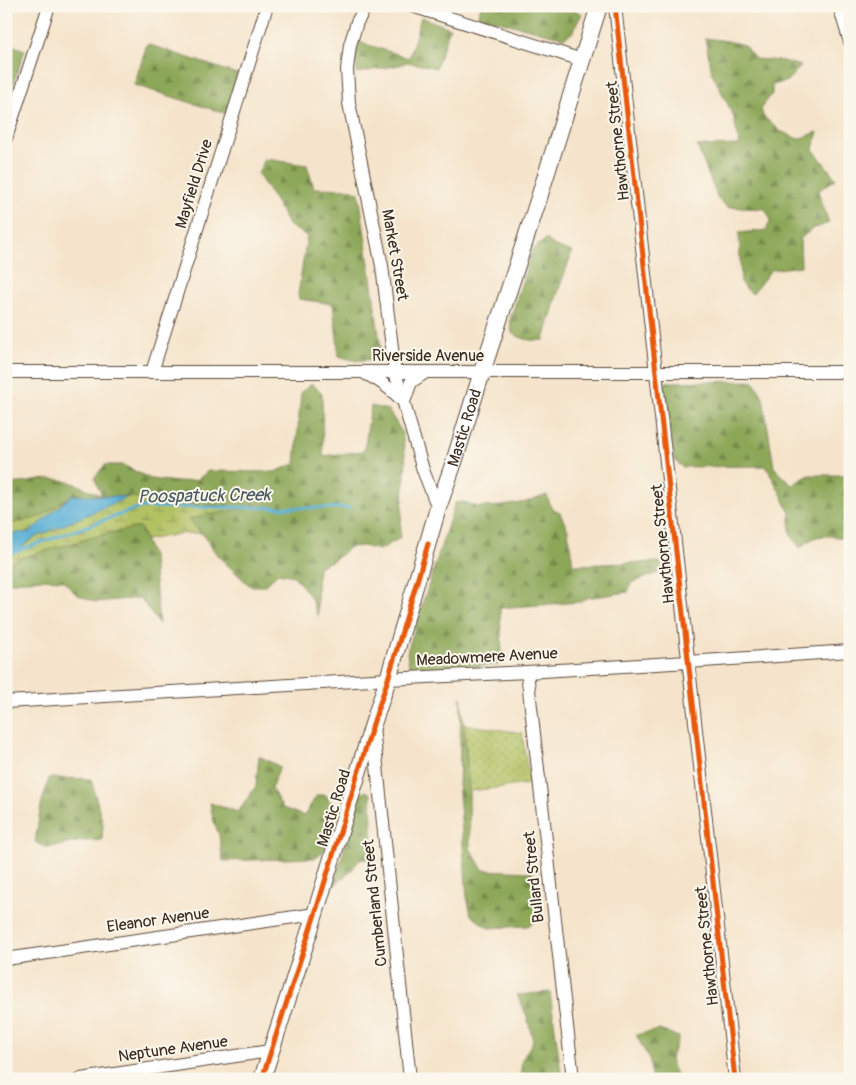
<svg xmlns="http://www.w3.org/2000/svg" width="856" height="1085" font-family="Pangolin,sans-serif">
<style>
.grass{fill:url(#grass-dots);stroke:#767640}
.forest{fill:url(#forest-firs);stroke:#64683c}
.wetland{fill:url(#wetland-marsh);stroke:#767640}
.water{fill:#58afd5;stroke:#4a6c7a}
.lines{fill:none;stroke-linecap:round;stroke-linejoin:round}
.stream{stroke:#58afd5;stroke-width:3}
.minor-casing{stroke:#574638;stroke-width:14}
.major-casing{stroke:#574638;stroke-width:18}
.minor{stroke:#fff;stroke-width:12}
.major{stroke:#fff;stroke-width:16}
.cycleway-casing{stroke:#fbf7ec;stroke-width:8}
.cycleway{stroke:#e8590c;stroke-width:5}
.labels{text-anchor:middle;dominant-baseline:central;stroke-width:4;stroke-linejoin:round;paint-order:stroke}
.street-label{font-size:16px;fill:#3b2a1e;stroke:#fbf7ec}
.water-label{font-size:18px;font-style:italic;fill:#45595e;stroke:#fbf7ec}
</style>
<defs>
<pattern id="grass-dots" width="8" height="8" patternUnits="userSpaceOnUse" patternTransform="scale(1.25)"><rect width="8" height="8" fill="#b2c163"/><path d="M2 2h.1M6 6h.1" fill="none" stroke="#929d51" stroke-width="1.8" stroke-linecap="round"/></pattern>
<pattern id="forest-firs" width="22" height="20" patternUnits="userSpaceOnUse" patternTransform="scale(1.25)"><rect width="22" height="20" fill="#8da759"/><path d="M5 1l3.5 6h-7zM16 11l3.5 6h-7z" fill="#748849"/></pattern>
<pattern id="wetland-marsh" width="20" height="14" patternUnits="userSpaceOnUse" patternTransform="scale(1.25)"><rect width="20" height="14" fill="#b2c163"/><path d="M1 5h8M5 5V1M11 12h8M15 12V8" fill="none" stroke="#929d51"/></pattern>
</defs>
<rect width="100%" height="100%" fill="#fbf7ec"/>
<filter id="ink" filterUnits="userSpaceOnUse"><feTurbulence type="fractalNoise" baseFrequency=".02" numOctaves="2"/><feDisplacementMap in="SourceGraphic" scale="10" xChannelSelector="R" yChannelSelector="G"/><feConvolveMatrix kernelMatrix="1 2 1 2 8 2 1 2 1" color-interpolation-filters="sRGB"/></filter>
<filter id="wash" filterUnits="userSpaceOnUse"><feTurbulence type="fractalNoise" baseFrequency=".0096" numOctaves="4" result="noise"/><feDisplacementMap in="SourceGraphic" scale="20" xChannelSelector="R" yChannelSelector="G"/><feGaussianBlur stdDeviation="1.12" result="paint"/><feColorMatrix in="noise" values="0 0 0 0 0 0 0 0 0 0 0 0 0 0 0 0 0 1.4 0 .05"/><feComposite in="paint" operator="in"/></filter>
<g filter="url(#wash)">
<rect width="100%" height="100%" fill="#f5e4cb"/>
<polygon class="grass" points="464,724 522,733 530,784 469,791"/>
<g class="forest">
<polygon points="481,6 568,6 582,14 572,33 564,38 478,16"/>
<polygon points="421,17 450,28 436,68 407,62 400,65 357,73 355,56 359,42 409,58"/>
<polygon points="705,38 727,41 744,45 755,59 783,61 801,66 787,81 772,85 772,94 761,108 763,116 780,131 798,139 818,132 813,149 836,179 818,191 829,223 812,229 800,239 801,266 771,270 752,294 741,284 739,233 766,230 771,220 765,209 727,207 718,199 697,146 740,145 733,115 712,73"/>
<polygon points="6,43 25,50 12,87 6,85"/>
<polygon points="147,44 237,74 227,114 134,85"/>
<polygon points="265,159 307,165 314,188 351,189 359,193 381,350 374,359 356,361 339,356 333,304 299,299 298,294 307,236 288,225 277,204 258,174"/>
<path d="M546,239L555,246L572,252L556,298L544,340C531,341 523,340 512,333L510,320L532,250Z"/>
<path d="M754,381L763,397L774,467L792,485L809,475H850V536C838,540 840,536 829,536C816,535 809,540 800,548L790,533V513L781,494L766,466L682,467L674,459L664,387L666,382Z"/>
<path d="M312,384L322,393L323,456L364,451L371,406L388,410L402,432L406,461L400,538L380,550L363,546L350,547L334,560L318,567L317,591L318,616L310,596L294,576L278,573L264,586H250L217,555L205,537L187,519L241,508L72,495L41,517L15,523H6V482C21,486 35,479 50,479C69,479 85,488 102,496L94,478L105,465H123L151,479L177,482L197,480L208,471L274,472L295,464L301,392Z"/>
<polygon points="547,495 551,508 560,513 568,530 573,565 660,562 663,571 631,583 628,592 587,598 580,602 500,608 502,652 499,665 425,670 409,667 407,652 455,503 464,502 478,507 503,506 526,502"/>
<polygon points="140,527 153,559 159,624 140,598 95,602 76,594 63,580 42,579 6,583 6,564 23,557 108,533"/>
<polygon points="461,696 469,791 470,848 483,870 532,872 541,917 528,926 488,928 471,915 467,897 459,793"/>
<polygon points="259,756 280,767 271,788 283,808 304,816 317,795 326,795 334,808 324,851 314,858 223,861 219,835 213,819 210,803 238,812 256,786"/>
<polygon points="49,778 91,779 103,824 102,840 83,841 47,848 35,842 41,805"/>
<polygon points="366,791 371,794 373,858 359,860 351,871 333,887 360,795"/>
<polygon points="550,992 562,1079 520,1079 522,1060 533,1041 527,1016 517,995"/>
<polygon points="659,1030 679,1037 670,1060 678,1079 651,1079 650,1061 636,1035"/>
</g>
<polygon class="wetland" points="72,495 128,497 167,502 243,508 188,519 201,533 179,534 146,540 140,527 108,533 23,557 6,564 6,523 15,523 41,517"/>
<polygon class="water" points="72,495 128,497 34,538 6,559 6,534 30,532"/>
<g class="lines">
<polyline class="stream" points="6,555 141,507 351,508"/>
</g>
</g>
<g filter="url(#ink)">
<g class="lines">
<g class="minor-casing">
<g id="minor">
<polyline points="366,6 357,22 350,45 347,69 349,103 382,266 395,372 423,470 438,508"/>
<polyline points="412,6 582,60"/>
<polyline points="615,6 735,1079"/>
<polyline points="839,6 850,42"/>
<polyline points="6,138 49,6"/>
<polyline points="6,372 850,372"/>
<polyline points="152,372 267,6"/>
<path d="M366,374C380,380 391,389 402,400"/>
<polyline points="404,402 411,382 426,372"/>
<polyline points="527,672 573,1079"/>
<polyline points="6,702 388,679 527,672 688,662 850,651"/>
<polyline points="373,728 410,1079"/>
<polyline points="6,959 315,914"/>
<polyline points="81,1079 270,1051"/>
</g>
</g>
<g class="major-casing">
<g id="major">
<path id="s1" d="M262,1079L315,914L373,724L388,679L438,508L454,462L482,372L537,204L599,6"/>
</g>
</g>
<use href="#minor" class="minor"/>
<use href="#major" class="major"/>
<g class="cycleway-casing">
<g id="cycleway">
<polyline points="615,6 735,1079"/>
<polyline points="262,1079 315,914 373,724 388,679 428,544"/>
</g>
</g>
<use href="#cycleway" class="cycleway"/>
</g>
</g>
<g class="labels">
<g class="street-label">
<text transform="translate(618 141) rotate(-96)">Hawthorne Street</text>
<text transform="translate(194 184) rotate(-73)">Mayfield Drive</text>
<text transform="translate(395 255) rotate(80)">Market Street</text>
<text x="428" y="356">Riverside Avenue</text>
<text stroke="none"><textPath href="#s1" startOffset="682">Mastic Road</textPath></text>
<text transform="translate(663 544) rotate(-96)">Hawthorne Street</text>
<text transform="translate(487 657) rotate(-3)">Meadowmere Avenue</text>
<text transform="translate(334 808) rotate(-73)">Mastic Road</text>
<text transform="translate(534 877) rotate(-96)">Bullard Street</text>
<text transform="translate(375 903) rotate(-96)">Cumberland Street</text>
<text transform="translate(158 920) rotate(-8)">Eleanor Avenue</text>
<text transform="translate(707 946) rotate(-96)">Hawthorne Street</text>
<text transform="translate(173 1049) rotate(-8)">Neptune Avenue</text>
</g>
<g class="water-label">
<text transform="translate(204 496) rotate(-1)">Poospatuck Creek</text>
</g>
</g>
<rect width="856" height="1085" fill="none" stroke="#fbf7ec" stroke-width="25"/>
</svg>
